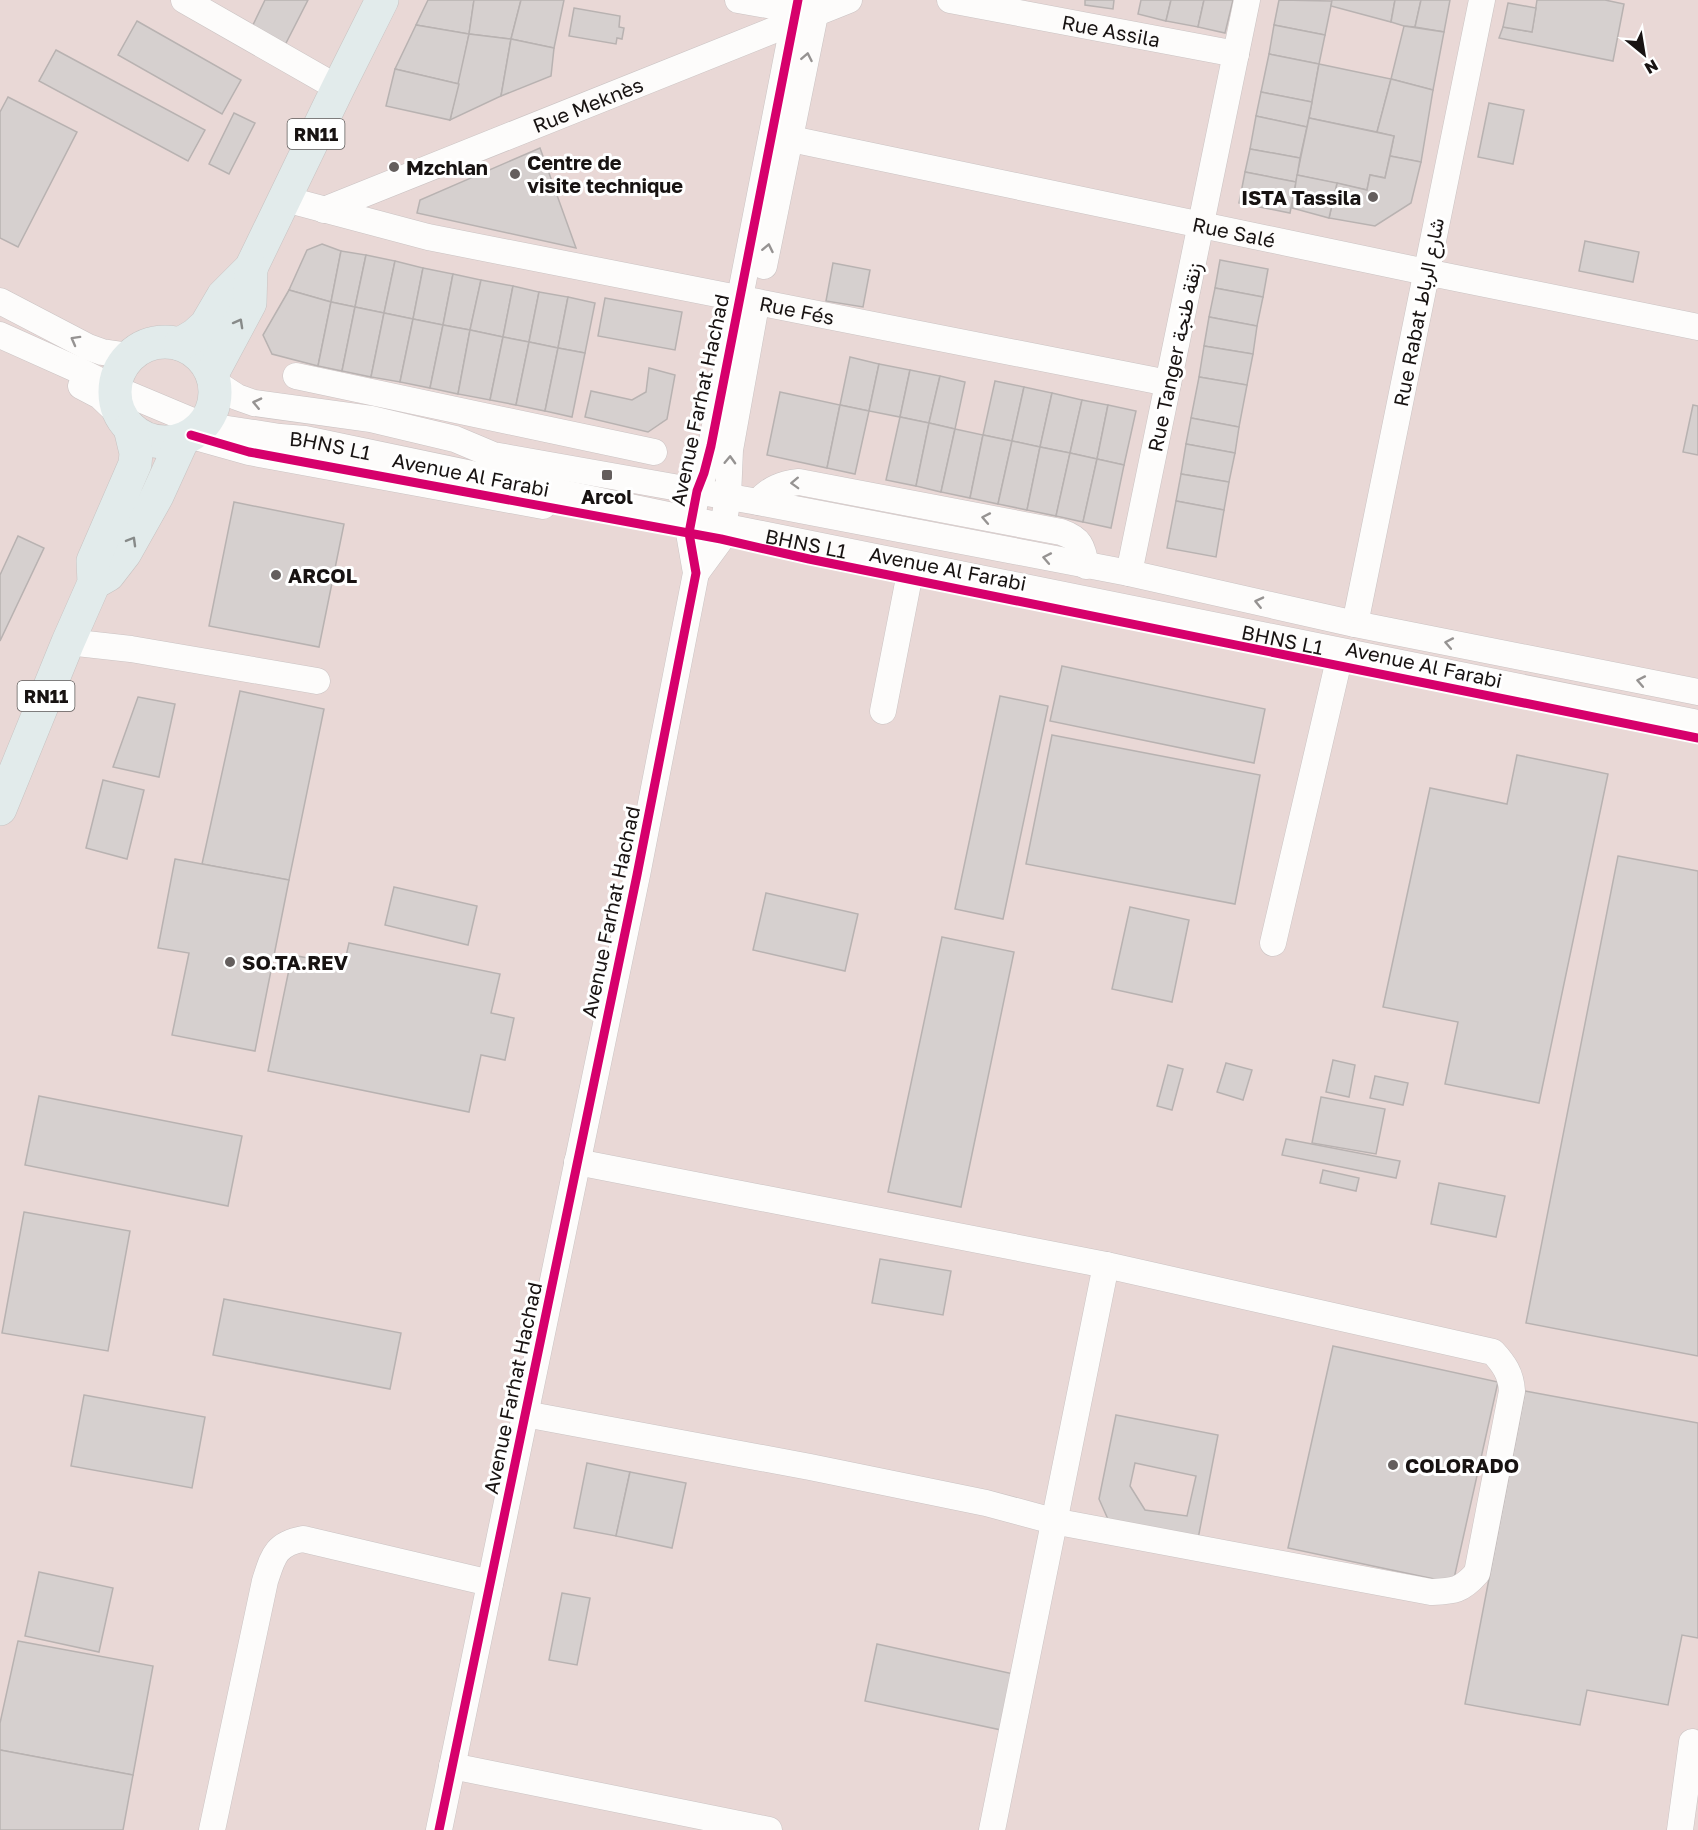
<svg xmlns="http://www.w3.org/2000/svg" width="1698" height="1830" font-family="'Golos Text',Vazirmatn,sans-serif">
<style>
.built{fill:#e9d8d6}
.building{fill:#d6d0cf;stroke:#b8b2b1;stroke-width:1.5;fill-rule:evenodd}
.lines{fill:none;stroke-linecap:round;stroke-linejoin:round}
.minor-casing{stroke:#cac3c3;stroke-width:27}
.major-casing{stroke:#c8c3c2;stroke-width:34}
.minor{stroke:#fdfcfb;stroke-width:26}
.major{stroke:#e2ebeb;stroke-width:33}
.cycleway-casing{stroke:#fff;stroke-width:13}
.cycleway{stroke:#d6006c;stroke-width:9}
.oneway{stroke:#969392}
.oneway2{stroke:#878a89}
.poi-dot{fill:#645e5d;stroke:#fff;stroke-width:2}
.labels{text-anchor:middle;dominant-baseline:central;stroke-width:6;stroke-linejoin:round;paint-order:stroke}
.shield{fill:#fff;stroke:#5d5a59;stroke-width:1.5}
.shield-label{font-size:18px;font-weight:bold;fill:#181312}
.street-label{font-size:20px;fill:#181312;stroke:#fff}
.poi-label{font-size:20px;font-weight:bold;fill:#181312;stroke:#fff;text-anchor:start}
</style>
<rect width="100%" height="100%" fill="#f1e8e7"/>
<rect class="built" x="0" y="0" width="1698" height="1830"/>
<g class="building">
<polygon points="265,0 308,0 284,47 250,31"/>
<polygon points="428,0 474,0 469,34 416,25"/>
<polygon points="474,0 521,0 511,39 469,34"/>
<polygon points="521,0 564,0 554,48 511,39"/>
<polygon points="1085,0 1114,0 1113,9 1085,5"/>
<polygon points="1141,0 1171,0 1166,21 1138,14"/>
<polygon points="1171,0 1204,0 1198,27 1166,21"/>
<polygon points="1204,0 1233,0 1225,33 1198,27"/>
<polygon points="1279,0 1332,1 1325,35 1274,25"/>
<polygon points="1332,0 1395,0 1391,22 1331,6"/>
<polygon points="1395,0 1421,0 1415,27 1404,26 1391,22"/>
<polygon points="1421,0 1450,0 1444,32 1415,27"/>
<polygon points="1537,0 1605,0 1624,4 1613,61 1499,38 1503,27 1532,32"/>
<polygon points="1508,3 1536,8 1532,32 1503,27"/>
<polygon points="574,8 620,16 619,27 624,28 622,39 617,38 616,44 569,36"/>
<polygon points="137,21 241,80 222,114 118,55"/>
<polygon points="416,25 469,34 459,84 395,69"/>
<polygon points="1274,25 1325,35 1319,64 1269,54"/>
<polygon points="1404,26 1444,32 1433,90 1391,79"/>
<polygon points="469,34 511,39 501,96 450,120"/>
<polygon points="511,39 554,48 551,76 501,96"/>
<polygon points="56,50 205,130 188,161 39,81"/>
<polygon points="1269,54 1319,64 1312,102 1261,92"/>
<polygon points="1319,64 1391,79 1377,132 1309,118"/>
<polygon points="395,69 459,84 450,120 386,106"/>
<polygon points="1391,79 1433,90 1421,162 1390,156 1394,136 1377,132"/>
<polygon points="1261,92 1312,102 1307,127 1256,116"/>
<polygon points="8,97 77,132 18,247 0,238 0,112"/>
<polygon points="1489,103 1524,110 1513,164 1478,157"/>
<polygon points="234,113 255,123 229,174 209,164"/>
<polygon points="1256,116 1307,127 1300,158 1250,149"/>
<polygon points="1309,118 1394,136 1385,178 1370,175 1367,190 1297,175"/>
<polygon points="540,148 576,248 417,213 420,200"/>
<polygon points="1250,149 1300,158 1296,182 1245,172"/>
<polygon points="1390,156 1421,162 1411,203 1375,226 1329,218 1337,183 1367,190 1370,175 1385,178"/>
<polygon points="1245,172 1296,182 1290,213 1239,203"/>
<polygon points="1297,175 1337,183 1329,218 1292,208"/>
<polygon points="1585,241 1639,252 1633,282 1579,271"/>
<polygon points="322,244 341,251 331,302 289,290 307,250"/>
<polygon points="341,251 366,255 355,307 331,302"/>
<polygon points="366,255 395,261 384,313 355,307"/>
<polygon points="1220,260 1268,269 1263,297 1215,288"/>
<polygon points="395,261 423,268 413,319 384,313"/>
<polygon points="833,263 870,270 863,307 826,301"/>
<polygon points="423,268 453,274 443,325 413,319"/>
<polygon points="453,274 481,280 470,330 443,325"/>
<polygon points="481,280 513,286 503,337 470,330"/>
<polygon points="513,286 539,292 529,342 503,337"/>
<polygon points="1215,288 1263,297 1257,326 1209,317"/>
<polygon points="289,290 331,302 318,366 272,354 263,335"/>
<polygon points="539,292 568,297 558,348 529,342"/>
<polygon points="568,297 595,303 585,353 558,348"/>
<polygon points="605,298 682,312 675,350 598,336"/>
<polygon points="331,302 355,307 342,371 318,366"/>
<polygon points="355,307 384,313 371,377 342,371"/>
<polygon points="384,313 413,319 400,382 371,377"/>
<polygon points="1209,317 1257,326 1253,354 1204,346"/>
<polygon points="413,319 443,325 430,388 400,382"/>
<polygon points="443,325 470,330 458,394 430,388"/>
<polygon points="470,330 503,337 490,400 458,394"/>
<polygon points="503,337 529,342 516,405 490,400"/>
<polygon points="529,342 558,348 545,411 516,405"/>
<polygon points="1204,346 1253,354 1247,385 1199,377"/>
<polygon points="558,348 585,353 572,417 545,411"/>
<polygon points="850,357 879,364 869,411 840,405"/>
<polygon points="879,364 910,370 900,417 869,411"/>
<polygon points="649,368 675,375 667,419 648,432 585,417 591,391 632,400 646,392"/>
<polygon points="910,370 940,376 929,423 900,417"/>
<polygon points="940,376 965,382 955,429 929,423"/>
<polygon points="1199,377 1247,385 1239,427 1191,418"/>
<polygon points="995,381 1024,387 1012,441 983,435"/>
<polygon points="1024,387 1052,393 1040,447 1012,441"/>
<polygon points="780,392 840,405 827,468 767,455"/>
<polygon points="1052,393 1082,400 1070,453 1040,447"/>
<polygon points="1082,400 1108,405 1097,459 1070,453"/>
<polygon points="840,405 869,411 855,474 827,468"/>
<polygon points="1108,405 1136,411 1124,465 1097,459"/>
<polygon points="1693,405 1698,406 1698,455 1683,452"/>
<polygon points="900,417 929,423 916,486 886,480"/>
<polygon points="1191,418 1239,427 1235,453 1186,444"/>
<polygon points="929,423 955,429 941,492 916,486"/>
<polygon points="955,429 983,435 970,498 941,492"/>
<polygon points="983,435 1012,441 998,504 970,498"/>
<polygon points="1012,441 1040,447 1027,510 998,504"/>
<polygon points="1186,444 1235,453 1229,482 1181,474"/>
<polygon points="1040,447 1070,453 1056,516 1027,510"/>
<polygon points="1070,453 1097,459 1083,522 1056,516"/>
<polygon points="1097,459 1124,465 1111,528 1083,522"/>
<polygon points="1181,474 1229,482 1224,510 1176,501"/>
<polygon points="1176,501 1224,510 1216,557 1167,548"/>
<polygon points="234,502 344,524 319,647 209,626"/>
<polygon points="18,536 44,548 0,641 0,575"/>
<polygon points="1062,666 1265,709 1254,763 1050,721"/>
<polygon points="240,691 324,709 289,880 202,864"/>
<polygon points="1000,696 1048,706 1003,919 955,909"/>
<polygon points="138,697 175,704 159,777 113,767"/>
<polygon points="1052,735 1260,775 1235,904 1026,864"/>
<polygon points="1517,755 1608,774 1539,1103 1445,1084 1458,1022 1383,1007 1430,788 1507,804"/>
<polygon points="103,780 144,790 127,859 86,848"/>
<polygon points="1618,856 1698,871 1698,1356 1526,1323"/>
<polygon points="175,859 289,880 255,1051 172,1035 189,953 158,948"/>
<polygon points="394,887 477,906 468,945 385,925"/>
<polygon points="766,893 858,914 845,971 753,950"/>
<polygon points="1130,907 1189,920 1172,1002 1112,989"/>
<polygon points="942,937 1014,952 961,1207 888,1192"/>
<polygon points="349,943 500,974 491,1013 514,1018 505,1060 481,1055 469,1112 268,1071 292,955 344,965"/>
<polygon points="1333,1060 1355,1065 1349,1097 1326,1092"/>
<polygon points="1226,1063 1252,1070 1243,1100 1217,1092"/>
<polygon points="1168,1065 1183,1069 1172,1110 1157,1106"/>
<polygon points="1375,1076 1408,1083 1403,1105 1370,1098"/>
<polygon points="39,1096 242,1136 228,1206 25,1165"/>
<polygon points="1321,1097 1385,1109 1376,1154 1312,1143"/>
<polygon points="1286,1139 1400,1161 1396,1178 1282,1155"/>
<polygon points="1323,1170 1359,1178 1356,1191 1320,1183"/>
<polygon points="1439,1183 1505,1196 1496,1237 1431,1224"/>
<polygon points="24,1212 130,1231 108,1351 2,1333"/>
<polygon points="880,1259 951,1271 943,1315 872,1303"/>
<polygon points="224,1299 401,1333 390,1389 213,1355"/>
<polygon points="1333,1346 1498,1382 1453,1583 1288,1548"/>
<polygon points="1525,1391 1698,1423 1698,1638 1682,1635 1668,1705 1587,1690 1580,1725 1465,1704"/>
<polygon points="84,1395 205,1417 192,1488 71,1466"/>
<path d="M1116,1415L1218,1435L1197,1544L1111,1526L1099,1499ZM1135,1463L1196,1476L1187,1516L1145,1510L1130,1486Z"/>
<polygon points="587,1463 630,1472 616,1536 574,1528"/>
<polygon points="630,1472 686,1483 672,1548 616,1536"/>
<polygon points="39,1572 113,1588 99,1652 25,1636"/>
<polygon points="562,1593 590,1598 577,1665 549,1660"/>
<polygon points="18,1641 153,1666 133,1775 0,1750 0,1723"/>
<polygon points="877,1644 1018,1675 1006,1731 865,1701"/>
<polygon points="0,1750 133,1775 123,1830 0,1830"/>
</g>
<g class="lines">
<g class="minor-casing">
<g id="minor">
<polyline points="184,0 338,88"/>
<polyline points="738,0 796,10"/>
<path id="s1" d="M950,0L1236,54"/>
<path id="s2" d="M772,135L1426,272L1698,327"/>
<path id="s3" d="M285,199L428,237L1168,383"/>
<path id="s4" d="M324,210L849,0"/>
<polyline points="764,266 818,0"/>
<polyline points="0,301 88,347 102,352 130,356"/>
<path id="s5" d="M0,335L78,370L116,389L202,425L280,437L305,439L692,520L1698,723"/>
<polyline points="296,376 654,452"/>
<polyline points="214,382 237,397 254,403 371,419 455,439 493,455 758,502 1129,573 1355,624 1698,692"/>
<polyline points="81,386 100,396 121,416"/>
<polyline points="199,438 249,452 543,506"/>
<path d="M758,502C770,488 782,484 799,482L1061,532C1081,539 1082,546 1086,566"/>
<polyline points="696,573 721,539 728,497 730,450 756,305"/>
<polyline points="1129,573 1247,0"/>
<polyline points="1355,624 1482,0"/>
<polyline points="68,642 131,649 317,681"/>
<polyline points="883,711 909,578"/>
<polyline points="1273,943 1338,664"/>
<path d="M525,1414L810,1467L986,1503L1053,1521L1431,1592C1454,1591 1461,1591 1477,1573L1512,1391C1511,1374 1504,1364 1493,1352L1106,1265L577,1162"/>
<polyline points="452,1766 769,1830"/>
<path d="M212,1830L265,1581C273,1557 275,1544 303,1539L490,1583"/>
<polyline points="439,1830 637,875 696,573 689,533 697,491 704,473 711,446 798,0"/>
<polyline points="992,1830 1106,1265"/>
<polyline points="1680,1830 1692,1742"/>
</g>
</g>
<g class="major-casing">
<g id="major">
<circle cx="165" cy="392" r="50"/>
<polyline points="180,344 195,335 206,325 223,296 251,268 338,88 382,0"/>
<polyline points="212,374 250,303 251,268"/>
<polyline points="94,583 108,575 125,553 157,496 183,439"/>
<polyline points="0,809 68,642 94,583 93,561 135,464 136,453 130,428"/>
</g>
</g>
<use href="#minor" class="minor"/>
<use href="#major" class="major"/>
<g class="cycleway-casing">
<g id="cycleway">
<polyline points="191,435 249,452 721,539 809,559 1698,738"/>
<polyline points="439,1830 637,875 696,573 689,533 697,491 704,473 711,446 798,0"/>
</g>
</g>
<use href="#cycleway" class="cycleway"/>
</g>
<defs><path id="oneway-chevron" d="M-2-3.5L2.5 0L-2 3.5" fill="none" stroke-width="1.6" stroke-linecap="round" stroke-linejoin="round" transform="scale(1.5)"/></defs>
<g class="oneway">
<use href="#oneway-chevron" transform="translate(807 57) rotate(-79)"/>
<use href="#oneway-chevron" transform="translate(768 248) rotate(-78)"/>
<use href="#oneway-chevron" transform="translate(75 340) rotate(-151)"/>
<use href="#oneway-chevron" transform="translate(257 403) rotate(-167)"/>
<use href="#oneway-chevron" transform="translate(730 460) rotate(-88)"/>
<use href="#oneway-chevron" transform="translate(795 483) rotate(178)"/>
<use href="#oneway-chevron" transform="translate(986 518) rotate(-169)"/>
<use href="#oneway-chevron" transform="translate(1047 558) rotate(-169)"/>
<use href="#oneway-chevron" transform="translate(1259 602) rotate(-167)"/>
<use href="#oneway-chevron" transform="translate(1449 643) rotate(-169)"/>
<use href="#oneway-chevron" transform="translate(1641 681) rotate(-169)"/>
</g>
<g class="oneway2">
<use href="#oneway-chevron" transform="translate(239 323) rotate(-61)"/>
<use href="#oneway-chevron" transform="translate(132 541) rotate(-60)"/>
</g>
<g class="poi-dot">
<circle cx="394" cy="167" r="6"/>
<circle cx="515" cy="174" r="6"/>
<circle cx="1373" cy="197" r="6"/>
<rect x="601" y="469" width="12" height="12" rx="3"/>
<circle cx="276" cy="575" r="6"/>
<circle cx="230" cy="962" r="6"/>
<circle cx="1393" cy="1465" r="6"/>
</g>
<g class="labels">
<g class="shield">
<rect x="287.5" y="119" width="57" height="30" rx="4.5"/>
<rect x="17.5" y="681" width="57" height="30" rx="4.5"/>
</g>
<g class="shield-label">
<text x="316" y="134">RN11</text>
<text x="46" y="696">RN11</text>
</g>
<g class="street-label">
<text stroke="none"><textPath href="#s1" startOffset="164">Rue Assila</textPath></text>
<text stroke="none"><textPath href="#s4" startOffset="284">Rue Meknès</textPath></text>
<text stroke="none"><textPath href="#s2" startOffset="472">Rue Salé</textPath></text>
<text stroke="none"><textPath href="#s3" startOffset="524">Rue Fés</textPath></text>
<text transform="translate(1418 312) rotate(-79)">Rue Rabat شارع الرباط</text>
<text transform="translate(1174 357) rotate(-78)">Rue Tanger زنقة طنجة</text>
<text transform="translate(699 400) rotate(-78)">Avenue Farhat Hachad</text>
<text stroke="none"><textPath href="#s5" startOffset="351">BHNS L1</textPath></text>
<text transform="translate(471 474) rotate(11)">Avenue Al Farabi</text>
<text stroke="none"><textPath href="#s5" startOffset="837">BHNS L1</textPath></text>
<text transform="translate(948 568) rotate(11)">Avenue Al Farabi</text>
<text stroke="none"><textPath href="#s5" startOffset="1323">BHNS L1</textPath></text>
<text transform="translate(1424 664) rotate(12)">Avenue Al Farabi</text>
<text transform="translate(610 912) rotate(-78)">Avenue Farhat Hachad</text>
<text transform="translate(512 1388) rotate(-78)">Avenue Farhat Hachad</text>
</g>
<g class="poi-label">
<text x="527" y="162">Centre de<tspan x="527" dy="23">visite technique</tspan></text>
<text x="406" y="167">Mzchlan</text>
<text x="1361" y="197" text-anchor="end">ISTA Tassila</text>
<text x="607" y="496" text-anchor="middle">Arcol</text>
<text x="288" y="575">ARCOL</text>
<text x="242" y="962">SO.TA.REV</text>
<text x="1405" y="1465">COLORADO</text>
</g>
</g>
<g transform="translate(1644 54) rotate(150)" stroke="#ffffff" stroke-width="4.5" paint-order="stroke">
<path d="M0-4.5L10 22L0 15L-10 22Z" fill="#181312"/>
<text y="-9" font-size="16" font-weight="bold" text-anchor="middle" fill="#181312">N</text>
</g>
</svg>
